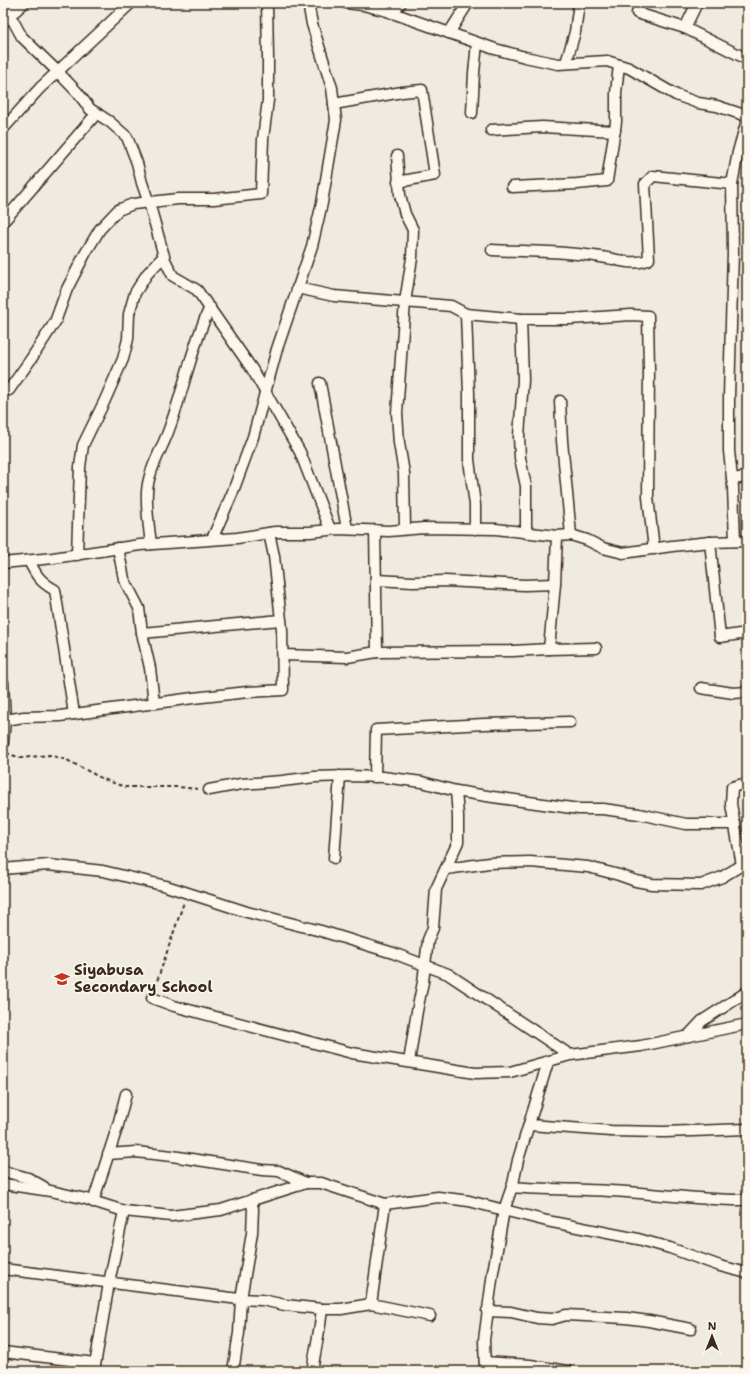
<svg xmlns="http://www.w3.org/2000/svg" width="750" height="1374" font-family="'Shantell Sans',sans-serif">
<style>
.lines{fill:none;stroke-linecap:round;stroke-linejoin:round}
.minor-casing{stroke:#3b2a1e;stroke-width:13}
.path{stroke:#3b2a1e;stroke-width:2;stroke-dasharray:4 3;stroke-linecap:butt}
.minor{stroke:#fbf7ec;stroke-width:10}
.labels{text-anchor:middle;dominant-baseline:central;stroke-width:3;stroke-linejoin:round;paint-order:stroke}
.poi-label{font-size:15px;font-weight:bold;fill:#3b2a1e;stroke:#fbf7ec;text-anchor:start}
</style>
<rect width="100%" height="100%" fill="#f0ebe0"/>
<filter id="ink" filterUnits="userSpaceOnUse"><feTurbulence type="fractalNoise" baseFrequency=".025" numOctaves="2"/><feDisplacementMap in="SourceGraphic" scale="8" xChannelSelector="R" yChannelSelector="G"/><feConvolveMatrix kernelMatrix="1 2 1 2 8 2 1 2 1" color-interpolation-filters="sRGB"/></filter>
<g filter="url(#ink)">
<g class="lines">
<g class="minor-casing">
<g id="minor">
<polyline points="8,3 10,15 22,37 58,72 78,93 90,109 110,122 127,137 137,163 142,183 150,206 165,260 173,276 197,290 252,369 300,452 330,529"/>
<polyline points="346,3 363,5 387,11 495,49 525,57 558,64 607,61 629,68 676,95 698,103 717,106 747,116"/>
<polyline points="640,3 637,13 685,28 747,59"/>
<polyline points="392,13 401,3"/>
<polyline points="3,22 24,3"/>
<polyline points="685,28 697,3"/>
<polyline points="449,33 468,3"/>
<polyline points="566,63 575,32 579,3"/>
<polyline points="334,104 402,92 422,90 435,175 398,182"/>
<polyline points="472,113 474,73 477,43"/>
<polyline points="3,129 40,88 131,3"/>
<polyline points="491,130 542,127 615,131"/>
<polyline points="397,156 400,195 405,214 413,230 412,258 405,302 397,413 399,443 404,473 405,529"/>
<polyline points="512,187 577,184 607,181 616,122 616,93 619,65"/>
<polyline points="3,222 97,113"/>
<path d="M492,250C533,252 573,251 613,259C624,262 638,265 649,259L645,184L653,176L732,184"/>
<polyline points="297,288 334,296 451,306 466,314 521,319 570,319 631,315 648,316 649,370 648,497 654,549"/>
<polyline points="466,314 469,394 469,460 475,505 475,529"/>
<polyline points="521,319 523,380 519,436 520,458 526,486 526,533"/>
<polyline points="320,383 347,529"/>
<polyline points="9,390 31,359 55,322 67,289 85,254 100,229 118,210 133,204 178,199 214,199 261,194 263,139 268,100 268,59 267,3"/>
<polyline points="560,401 562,441 571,535"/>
<polyline points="732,479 747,477"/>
<polyline points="375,530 377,652"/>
<polyline points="212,539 232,494 253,437 277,349 312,246 322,203 336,120 332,88 312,24 308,3"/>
<polyline points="735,541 733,487 729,451 729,397 733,252 732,184 738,152 747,120"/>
<polyline points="710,542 720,637 747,633"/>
<path d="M151,544C149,527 146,509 147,492C148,471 161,451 168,432C184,390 191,348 210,307"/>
<polyline points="118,548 124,579 139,608 142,633 150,668 154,703"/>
<polyline points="77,555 80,467 83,445 105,400 123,359 128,339 129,314 135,293 147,274 164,256"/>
<path d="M29,561C36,575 40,582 55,590L74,714"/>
<polyline points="3,563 53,558 140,545 237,538 275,532 310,532 338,529 389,531 424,528 496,529 557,536 571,535 587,540 603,548 623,553 672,546 710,542 747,541"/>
<polyline points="376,580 413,582 445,581 525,585 555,584"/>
<polyline points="142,633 280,620"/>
<polyline points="549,649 555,584 557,536"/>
<polyline points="283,655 347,657 377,652 513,651 549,649 596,648"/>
<polyline points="3,682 5,720 3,743"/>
<polyline points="701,688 733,693 747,692"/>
<polyline points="5,720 24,717 60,716 193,698 248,692 283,690 282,629 274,556 269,533"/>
<polyline points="375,777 376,730 484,724 570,722"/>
<polyline points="209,790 241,784 282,781 315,777 348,776 383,777 422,782 456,791 493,797 579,809 603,809 639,814 686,824 735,824"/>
<polyline points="334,858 340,776"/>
<polyline points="742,865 731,804 732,787 747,783"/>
<polyline points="3,869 48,865 103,871 166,886 247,912 321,931 393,953 448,974 570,1055"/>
<polyline points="446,869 489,863 530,862 588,867 619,875 636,881 652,884 701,885 722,877 742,865 747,864"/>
<polyline points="152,998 174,1006 352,1053 475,1073 510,1072 570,1055 641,1046 747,1024"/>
<polyline points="688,1036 702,1021 747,992"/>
<polyline points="409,1062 417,1011 423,982 428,940 433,928 436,889 458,842 458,816 456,791"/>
<polyline points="530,1125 611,1131 664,1132 747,1129"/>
<polyline points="108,1154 136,1152 172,1156 262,1170 279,1171 306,1183"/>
<polyline points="3,1171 28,1178 44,1187"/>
<polyline points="3,1184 51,1191 86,1199 124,1211 171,1216 221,1210 306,1183 321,1183 385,1204 438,1197 469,1201 547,1221 638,1239 670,1248 720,1266 747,1273"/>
<path d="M512,1187C545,1190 577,1189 610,1191C656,1193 701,1201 747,1200"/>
<polyline points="93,1202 118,1125 126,1094"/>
<polyline points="3,1269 239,1299 262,1300 285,1305 322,1309 341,1309 371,1304 430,1316"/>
<polyline points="371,1304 385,1204"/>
<polyline points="487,1311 511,1312 537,1318 552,1319 566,1315 626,1318 649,1321 691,1329"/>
<polyline points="3,1352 95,1363"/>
<polyline points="485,1362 530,1365 567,1371"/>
<polyline points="94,1371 109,1283 124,1211"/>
<polyline points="233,1371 239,1333 241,1299 252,1233 253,1209 251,1200"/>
<polyline points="312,1371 320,1325 322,1309"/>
<polyline points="485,1371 484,1340 493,1272 504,1210 513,1184 518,1160 548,1062"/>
</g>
</g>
<g class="path">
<polyline points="6,753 21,758 49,755 67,760 103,779 125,787 178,787 198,789"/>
<polyline points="155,987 184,902"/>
</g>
<use href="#minor" class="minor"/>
</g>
</g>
<defs>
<g id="school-bare" transform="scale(1.2)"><path d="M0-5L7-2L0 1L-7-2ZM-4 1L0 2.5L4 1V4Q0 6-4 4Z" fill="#c8321e" stroke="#fbf7ec" stroke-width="2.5" paint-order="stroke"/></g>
</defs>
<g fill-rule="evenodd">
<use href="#school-bare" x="62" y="979"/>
</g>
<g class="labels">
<g class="poi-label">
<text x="74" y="970">Siyabusa<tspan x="74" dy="17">Secondary School</tspan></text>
</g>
</g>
<rect width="750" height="1374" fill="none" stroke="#fbf7ec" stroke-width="16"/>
<rect x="8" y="8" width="734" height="1358" fill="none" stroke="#3b2a1e" stroke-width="1.5" filter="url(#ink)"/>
<g transform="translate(712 1336)" stroke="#fbf7ec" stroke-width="3" paint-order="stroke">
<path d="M0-3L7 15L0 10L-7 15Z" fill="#3b2a1e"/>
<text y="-6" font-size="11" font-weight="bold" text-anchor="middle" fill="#3b2a1e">N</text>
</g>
</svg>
